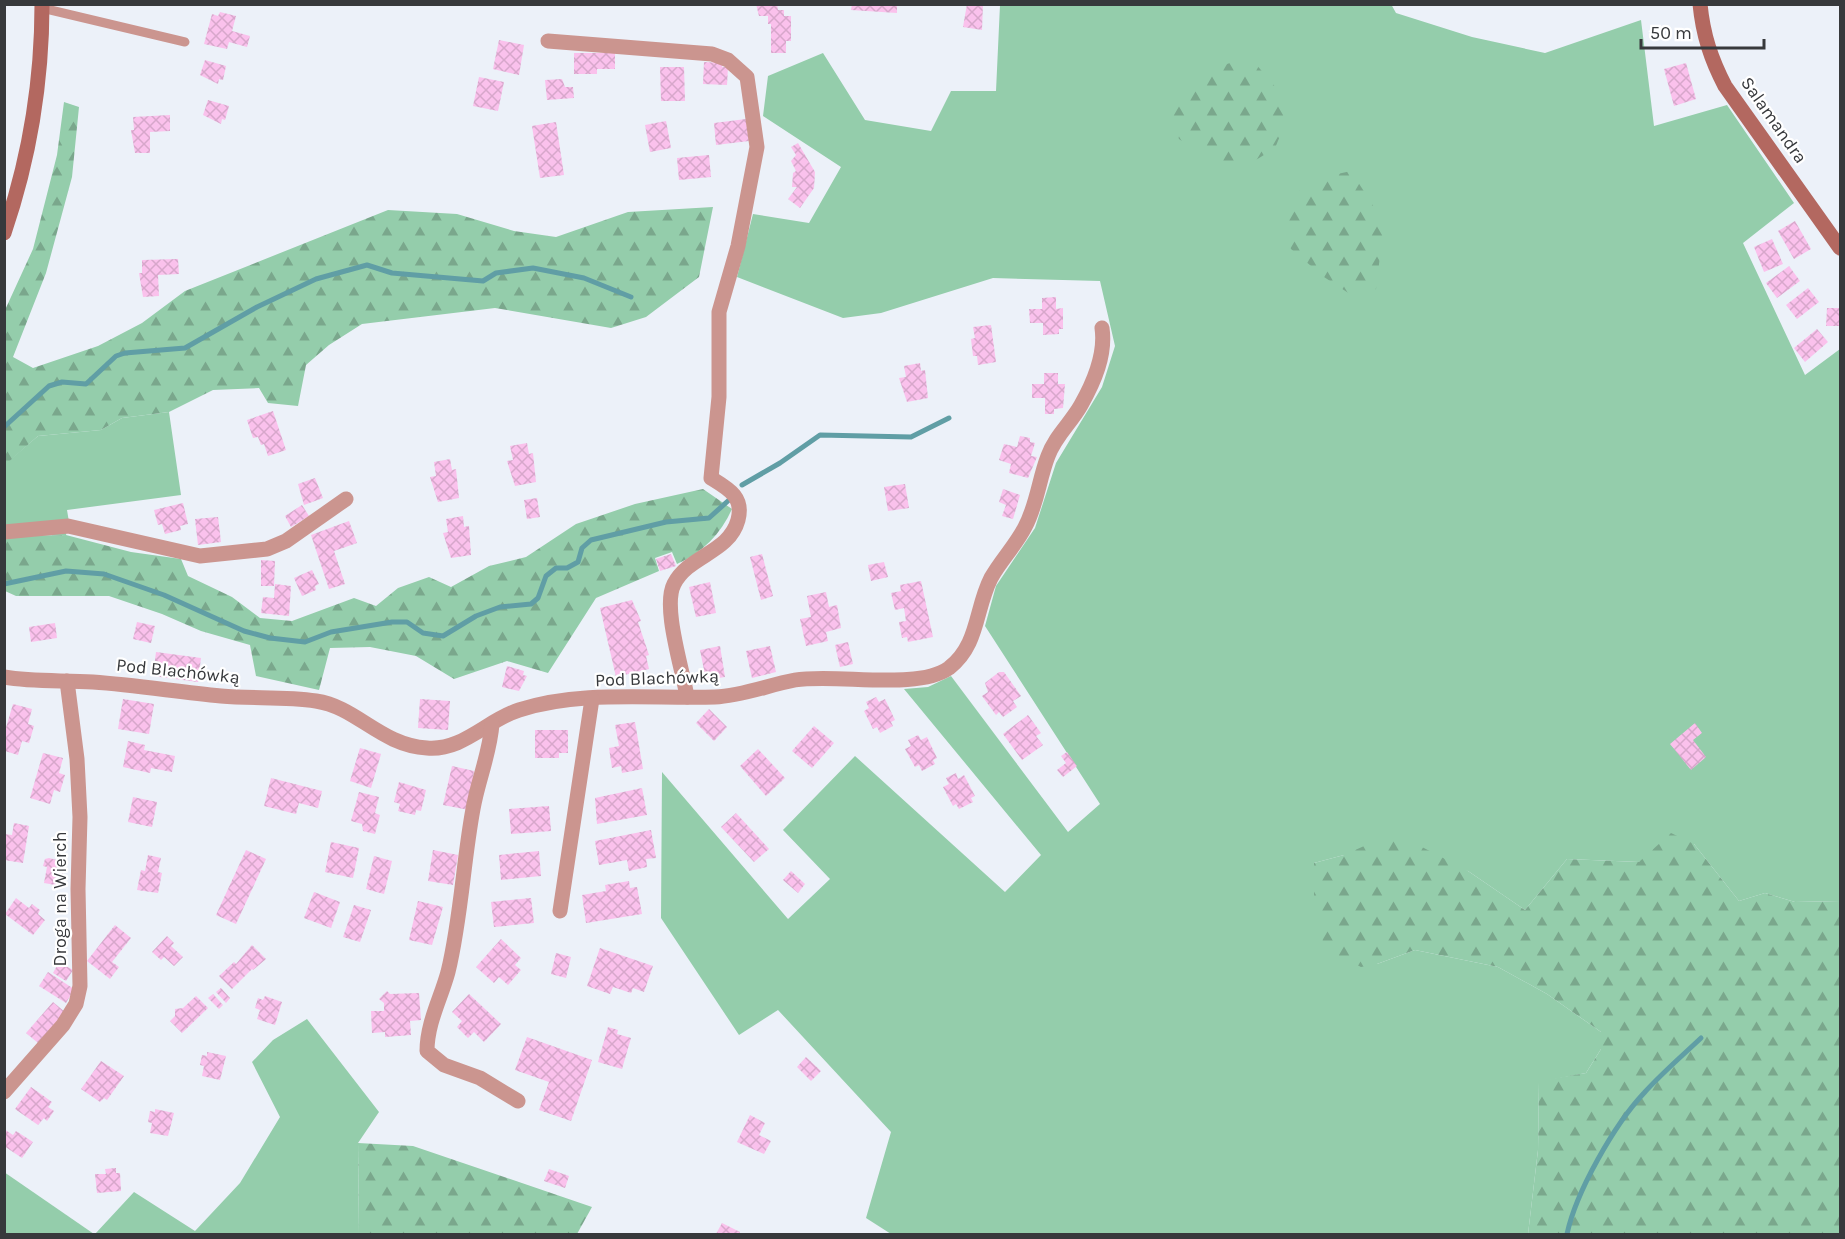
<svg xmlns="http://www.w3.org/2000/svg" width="1845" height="1239" font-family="Karla,sans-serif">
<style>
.green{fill:#94cdab}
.forest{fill:url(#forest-firs)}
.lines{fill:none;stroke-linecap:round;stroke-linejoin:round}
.stream{stroke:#609ea5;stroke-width:5}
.building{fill:url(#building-cross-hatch)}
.lane{stroke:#cb958f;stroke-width:9}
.street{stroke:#cb958f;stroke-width:15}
.secondary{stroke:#b36860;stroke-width:15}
.labels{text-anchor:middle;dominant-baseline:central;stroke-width:4.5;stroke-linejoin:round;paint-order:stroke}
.street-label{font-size:18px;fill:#37393c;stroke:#fff}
</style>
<defs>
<pattern id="forest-firs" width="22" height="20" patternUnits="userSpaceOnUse" patternTransform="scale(1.5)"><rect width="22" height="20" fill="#94cdab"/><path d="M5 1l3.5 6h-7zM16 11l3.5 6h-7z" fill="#7aa78c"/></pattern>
<pattern id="building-cross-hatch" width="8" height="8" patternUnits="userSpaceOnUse" patternTransform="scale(1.5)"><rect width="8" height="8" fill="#fac1ec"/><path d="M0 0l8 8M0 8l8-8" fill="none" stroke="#d7a7cb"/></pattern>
</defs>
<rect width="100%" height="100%" fill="#ecf1f9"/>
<g class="green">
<polygon points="1391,4 1396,13 1472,37 1545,53 1641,20 1654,126 1727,105 1794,203 1743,243 1805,375 1840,349 1840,901 1795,902 1765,893 1739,901 1694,844 1639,862 1567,859 1525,910 1468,871 1344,855 1314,863 1377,964 1415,950 1498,967 1547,994 1601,1032 1601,1049 1586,1073 1539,1082 1538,1150 1528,1234 891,1234 866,1218 891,1132 778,1010 739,1035 661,918 662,772 788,919 830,879 783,830 855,756 1005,892 1041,855 904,689 928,687 951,676 1068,832 1100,804 985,626 996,586 1035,528 1056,463 1102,387 1115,346 1100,281 993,278 881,313 843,318 737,277 753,214 809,223 841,167 763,116 768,76 823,53 865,120 931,131 951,91 996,91 1000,5"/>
<polygon points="169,412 181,495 67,510 69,522 66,535 5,537 4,465 38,436 101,430 122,418"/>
<polygon points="307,1019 379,1112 358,1143 359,1234 95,1234 134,1192 195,1231 240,1183 280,1117 252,1062 273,1040"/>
<polygon points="4,1172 94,1234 5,1234"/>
</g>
<g class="forest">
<polygon points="1250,57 1292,107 1275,148 1251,163 1209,160 1179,139 1171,116 1197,73"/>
<polygon points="64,102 79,107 72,177 46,273 13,357 33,368 98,346 142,323 185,291 388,210 457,214 514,231 556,237 628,212 713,207 699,277 646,317 611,328 495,308 362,324 329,345 306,365 298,406 268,403 259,388 213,390 169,412 122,418 101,430 38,436 5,465 5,310 33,249 57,155"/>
<polygon points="1351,171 1384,223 1376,289 1353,296 1324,277 1291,249 1280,227 1294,194 1324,177"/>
<path d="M703,489L732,509C721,534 702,553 677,564L672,552L655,558L659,571L596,598L548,673L507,661L454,679L416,656L370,647L330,648L319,690L256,676L250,645L201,631L162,614L109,596H16L5,591L4,537L66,535L131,552L181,559L188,576L232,597L260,618L292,621L354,598L376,606L398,588L429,577L451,587L489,566L526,557L576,524L635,504Z"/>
<polygon points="1671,833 1694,844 1739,901 1765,893 1795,902 1840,901 1840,1234 1528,1234 1538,1150 1539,1081 1586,1073 1601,1049 1601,1032 1547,994 1498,967 1415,950 1377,964 1361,967 1324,948 1314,899 1314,863 1344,855 1382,838 1399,835 1468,871 1525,910 1567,859 1639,862"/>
<polygon points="358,1143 413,1146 592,1207 577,1234 359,1234"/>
</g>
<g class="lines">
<g class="stream">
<polyline points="4,427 49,386 62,382 86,384 116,356 125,353 185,348 257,307 316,279 367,265 392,273 483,281 496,273 533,268 584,278 631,297"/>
<polyline points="742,485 780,463 820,435 911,437 949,418"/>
<polyline points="4,584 66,571 104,574 164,595 244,631 270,638 305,642 331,632 392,622 407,622 423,633 443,636 476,616 500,607 531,604 538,598 546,576 556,568 567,568 578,562 582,548 591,540 666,522 709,518 729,500"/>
<path d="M1567,1234C1576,1192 1614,1125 1644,1093C1661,1074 1682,1056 1701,1038"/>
</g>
</g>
<g class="building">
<polygon points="756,4 777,4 778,10 784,10 784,16 791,16 791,41 786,41 786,53 771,53 771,24 768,24 768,16 759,16"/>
<polygon points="852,4 897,4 897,13 851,10"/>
<polygon points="967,4 983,4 982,30 963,27"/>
<polygon points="220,12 236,16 232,31 250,36 247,47 229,42 227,49 204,44 212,14 218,16"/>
<polygon points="499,40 524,45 519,75 493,69"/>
<polygon points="574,53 615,53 615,69 597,69 597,74 574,74"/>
<polygon points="205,60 226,66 223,80 219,79 218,84 200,75"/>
<polygon points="704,62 723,63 722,67 728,67 727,85 703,84"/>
<polygon points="1686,63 1696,99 1674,106 1664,69"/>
<polygon points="660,67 684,67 685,101 661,101"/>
<polygon points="479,77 504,82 498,111 473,106"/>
<polygon points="562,79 565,87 573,87 574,98 547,100 545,80"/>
<polygon points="208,100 229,106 225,120 222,119 221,124 203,115"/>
<polygon points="170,115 170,131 150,132 150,153 135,153 131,130 134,130 133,117"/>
<polygon points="746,119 749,141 716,145 714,123"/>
<polygon points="666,121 671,148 650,152 645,125"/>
<polygon points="556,122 564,175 540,178 532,126"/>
<polygon points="798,143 815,172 814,188 800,208 788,199 797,187 792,187 793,173 796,171 791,161 796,155 791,147"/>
<polygon points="709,155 711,177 679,180 677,158"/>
<polygon points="1795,221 1811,249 1794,259 1778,231"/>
<polygon points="1772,239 1783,264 1764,272 1754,247"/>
<polygon points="178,259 179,274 158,275 159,296 143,297 139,273 142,273 142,260"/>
<polygon points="1789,266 1800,281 1777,298 1766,283"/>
<polygon points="1808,288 1819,302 1797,319 1786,305"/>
<polygon points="1056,297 1056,309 1063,308 1063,329 1059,329 1059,334 1043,335 1043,323 1030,323 1029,309 1042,309 1042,298"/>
<polygon points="1827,308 1840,308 1840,326 1826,326"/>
<polygon points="991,325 996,362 978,365 977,356 973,356 971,339 975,338 973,327"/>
<polygon points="1817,329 1828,342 1805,362 1794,348"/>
<polygon points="920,363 921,371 925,370 928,398 907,402 899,378 906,377 904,366"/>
<polygon points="1044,373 1058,373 1058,384 1065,384 1063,408 1054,409 1054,414 1045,414 1045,398 1032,398 1032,384 1044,384"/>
<polygon points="273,411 286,450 268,456 264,444 261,445 258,437 253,438 247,420"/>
<polygon points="1020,436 1030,438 1030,442 1035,443 1031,456 1037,457 1028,478 1009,473 1011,464 999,460 1004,444 1017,447"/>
<polygon points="527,443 529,454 533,453 536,482 515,486 507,461 513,460 510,446"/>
<polygon points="450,459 452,470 456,469 459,498 438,502 430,477 436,476 434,462"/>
<polygon points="315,478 323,498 304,505 298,484"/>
<polygon points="905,484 909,508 888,511 884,487"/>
<polygon points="1003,489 1020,495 1013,519 1002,516 1006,505 999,502"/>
<polygon points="537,498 540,517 527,519 524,500"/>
<polygon points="183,503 188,524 180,526 181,530 165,534 162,524 158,525 154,510"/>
<polygon points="302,505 309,516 291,527 285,516"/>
<polygon points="463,516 464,527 469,526 471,555 451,558 443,533 448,532 446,519"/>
<polygon points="218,517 221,542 198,545 195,519"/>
<polygon points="349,521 357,543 334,551 345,584 329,589 311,535"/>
<polygon points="671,554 676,566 660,571 656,559"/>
<polygon points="762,554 773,596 761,600 750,557"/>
<polygon points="261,560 275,561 274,586 261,586"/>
<polygon points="884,562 888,577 871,581 868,565"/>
<polygon points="312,570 319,584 315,586 316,590 302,596 294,578"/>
<polygon points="921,581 933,637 908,642 907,637 902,638 899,622 906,621 904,608 895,610 891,593 901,591 900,585"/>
<polygon points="710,582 716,613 696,617 689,587"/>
<polygon points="275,584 291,586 289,616 261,613 263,597 274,598"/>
<polygon points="826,592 829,607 837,605 841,628 826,632 828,641 806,646 800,619 811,617 807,596"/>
<polygon points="632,600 641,621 638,622 649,655 646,656 649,669 616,677 600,608"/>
<polygon points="137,622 155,626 151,643 133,639"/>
<polygon points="55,623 57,638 31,642 29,627"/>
<polygon points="848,642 853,664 840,667 835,645"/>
<polygon points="720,646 725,677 706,680 700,650"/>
<polygon points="770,646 776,672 752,678 746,651"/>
<polygon points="156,652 201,658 198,682 153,676"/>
<polygon points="507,666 524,671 523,675 527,676 519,691 502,687"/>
<polygon points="999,672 1004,672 1021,696 1013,701 1017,707 1003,717 999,712 996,715 982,696 988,692 985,683"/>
<polygon points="876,697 879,702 885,699 895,720 891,722 893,726 880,733 877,727 873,729 864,711 869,708 866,702"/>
<polygon points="123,699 154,704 149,734 118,729"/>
<polygon points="420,699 450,701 448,730 418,728"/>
<polygon points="13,704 32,709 28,724 34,726 29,743 22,741 18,755 5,751 5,731"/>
<polygon points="709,709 727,727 714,741 696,723"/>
<polygon points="1028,715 1041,733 1036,736 1043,745 1022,760 1003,734"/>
<polygon points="635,722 643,769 622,773 621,766 612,768 609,748 619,746 615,725"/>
<polygon points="1695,723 1702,733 1693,740 1706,757 1691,770 1670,744"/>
<polygon points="814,726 834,743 812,768 792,751"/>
<polygon points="535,730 568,730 568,753 559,753 559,758 535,758"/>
<polygon points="918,735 921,740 927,737 937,758 933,760 935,764 922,771 919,765 915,767 905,749 911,746 908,740"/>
<polygon points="128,741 145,745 144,750 175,756 172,772 151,768 150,773 123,767"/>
<polygon points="360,748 381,754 371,788 350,781"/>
<polygon points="758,749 785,778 766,796 740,766"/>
<polygon points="1067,752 1077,766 1063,777 1057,770 1066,763 1061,756"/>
<polygon points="43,753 63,758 59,773 65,775 60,792 54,790 50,804 30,798"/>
<polygon points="452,766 474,771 469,810 443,805"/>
<polygon points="956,773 958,779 964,775 975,796 971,798 973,802 959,809 956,804 953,806 943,787 949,784 946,778"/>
<polygon points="271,778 322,791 318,808 299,803 296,814 264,806"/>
<polygon points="399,782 426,790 421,811 416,810 415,815 398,811 400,804 394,802"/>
<polygon points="642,788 647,815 597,824 595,798"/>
<polygon points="359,792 379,797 375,813 380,815 375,834 363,831 362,824 351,821"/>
<polygon points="133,797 157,802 152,827 128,822"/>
<polygon points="549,806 551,831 511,834 509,809"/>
<polygon points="736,813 769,849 754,862 721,827"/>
<polygon points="14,823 29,826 23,863 4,860 4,834 12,835"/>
<polygon points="651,830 656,858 646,859 647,867 629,871 627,860 599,865 595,841"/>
<polygon points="331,842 359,848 353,878 325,872"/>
<polygon points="246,850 266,859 236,924 216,915"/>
<polygon points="433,850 458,855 453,885 428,881"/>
<polygon points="539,851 541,876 501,880 499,855"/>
<polygon points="148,855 161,858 158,872 162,873 158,893 137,890 141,870 145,871"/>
<polygon points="374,856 392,861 384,894 366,889"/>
<polygon points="49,858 65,862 61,886 44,883 47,867 43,866 45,859"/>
<polygon points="791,871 805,884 798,893 783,880"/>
<polygon points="629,881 630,888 637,887 642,914 586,923 582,895 606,891 605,885"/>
<polygon points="314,892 340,902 331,928 304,918"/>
<polygon points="16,898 29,908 32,904 40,910 38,914 45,920 33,935 5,914"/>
<polygon points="531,898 534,923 494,927 491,902"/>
<polygon points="418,901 443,907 432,945 409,940"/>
<polygon points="354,905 371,910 360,942 343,937"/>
<polygon points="115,925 131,938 112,962 119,967 110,979 87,961"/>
<polygon points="167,936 174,943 171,946 183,957 174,966 164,957 161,960 152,952"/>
<polygon points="501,939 521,958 515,965 521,970 508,985 499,977 494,983 476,967"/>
<polygon points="252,945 266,959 253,970 252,969 232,989 219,976 234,962 236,964"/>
<polygon points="600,948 653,966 644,992 633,988 631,993 613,987 610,994 587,986"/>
<polygon points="556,953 571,957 566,978 551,974"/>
<polygon points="59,962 73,970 66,981 53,973"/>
<polygon points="48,972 74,989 66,1003 39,986"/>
<polygon points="221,988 230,998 226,1003 216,992"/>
<polygon points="387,991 390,994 419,993 421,1020 410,1021 411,1035 385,1037 385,1032 372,1033 371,1011 384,1011 384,1003 379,999"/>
<polygon points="213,994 223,1005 219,1009 208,998"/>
<polygon points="469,994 501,1024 484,1042 474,1032 468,1038 457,1027 462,1021 452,1012"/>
<polygon points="196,996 208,1008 182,1033 170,1021 175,1016 175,1009 183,1008"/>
<polygon points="265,996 282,1002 275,1025 257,1019 260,1010 255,1008 258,998 263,1000"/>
<polygon points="53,1002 65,1012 38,1043 26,1033"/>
<polygon points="608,1027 618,1030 617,1034 631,1038 622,1069 598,1062"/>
<polygon points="527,1037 592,1060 571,1121 539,1110 549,1082 515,1070"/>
<polygon points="207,1052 226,1056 220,1080 202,1076 204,1066 200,1065 202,1055 207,1056"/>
<polygon points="806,1057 821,1071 811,1081 797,1067"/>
<polygon points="101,1061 124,1076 107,1100 104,1098 100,1102 81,1089"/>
<polygon points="31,1087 52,1102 48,1107 54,1111 47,1121 44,1118 38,1125 15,1109"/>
<polygon points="155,1109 174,1113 168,1136 150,1133 152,1123 148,1122 150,1111 155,1112"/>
<polygon points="750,1115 765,1123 759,1135 771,1141 764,1154 737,1142"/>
<polygon points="4,1129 13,1135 16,1131 33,1142 22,1158 4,1146"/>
<polygon points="116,1168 116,1173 120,1173 121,1191 97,1193 95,1174 106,1174 105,1169"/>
<polygon points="549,1169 569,1176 565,1188 544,1181"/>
<polygon points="722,1223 740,1232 739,1234 716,1234"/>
</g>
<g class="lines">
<polyline class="lane" points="42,8 185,42"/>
<g class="street">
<path d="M548,41L712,54L728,60L747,77L757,147L738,246L719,312V397L711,478C729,489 744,497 738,520C729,553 689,555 674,584C662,607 683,670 687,697"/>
<polyline points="4,532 68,526 200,556 267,549 286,541 346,499"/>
<path d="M4,677C33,682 63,680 93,682C136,685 178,692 221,696C252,699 285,696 316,701C357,707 380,745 427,748C463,751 487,720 519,710C581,690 651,699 715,697C742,696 768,685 795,680C836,673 917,691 949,668C979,645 975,609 991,578C1001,560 1016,545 1025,527C1037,505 1039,479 1048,456C1055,436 1071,423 1081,405C1094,382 1106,355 1102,328"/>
<path d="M492,724C490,753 478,780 473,809C463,863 461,919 448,972C441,998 427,1023 427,1051L444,1065L480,1078L518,1101"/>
<polyline points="560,911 592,699"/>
<polyline points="4,1092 63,1025 76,1004 80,986 78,889 80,817 77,759 67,681"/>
</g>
<g class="secondary">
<path d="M1700,4C1703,35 1711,59 1725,86L1840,248"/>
<path d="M4,233C29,160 42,82 42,4"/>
</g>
</g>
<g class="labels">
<g class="street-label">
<text transform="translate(1774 120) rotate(55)">Salamandra</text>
<text transform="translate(178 671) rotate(6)">Pod Blachówką</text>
<text transform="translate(657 678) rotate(-2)">Pod Blachówką</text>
<text transform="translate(60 899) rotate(-90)">Droga na Wierch</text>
</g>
</g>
<rect width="1845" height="1239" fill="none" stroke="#37393c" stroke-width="12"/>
<path d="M1641 39v9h123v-9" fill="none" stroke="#37393c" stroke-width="3"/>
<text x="1650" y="39" font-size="18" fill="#37393c" stroke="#ffffff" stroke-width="4.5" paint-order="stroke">50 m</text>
</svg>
